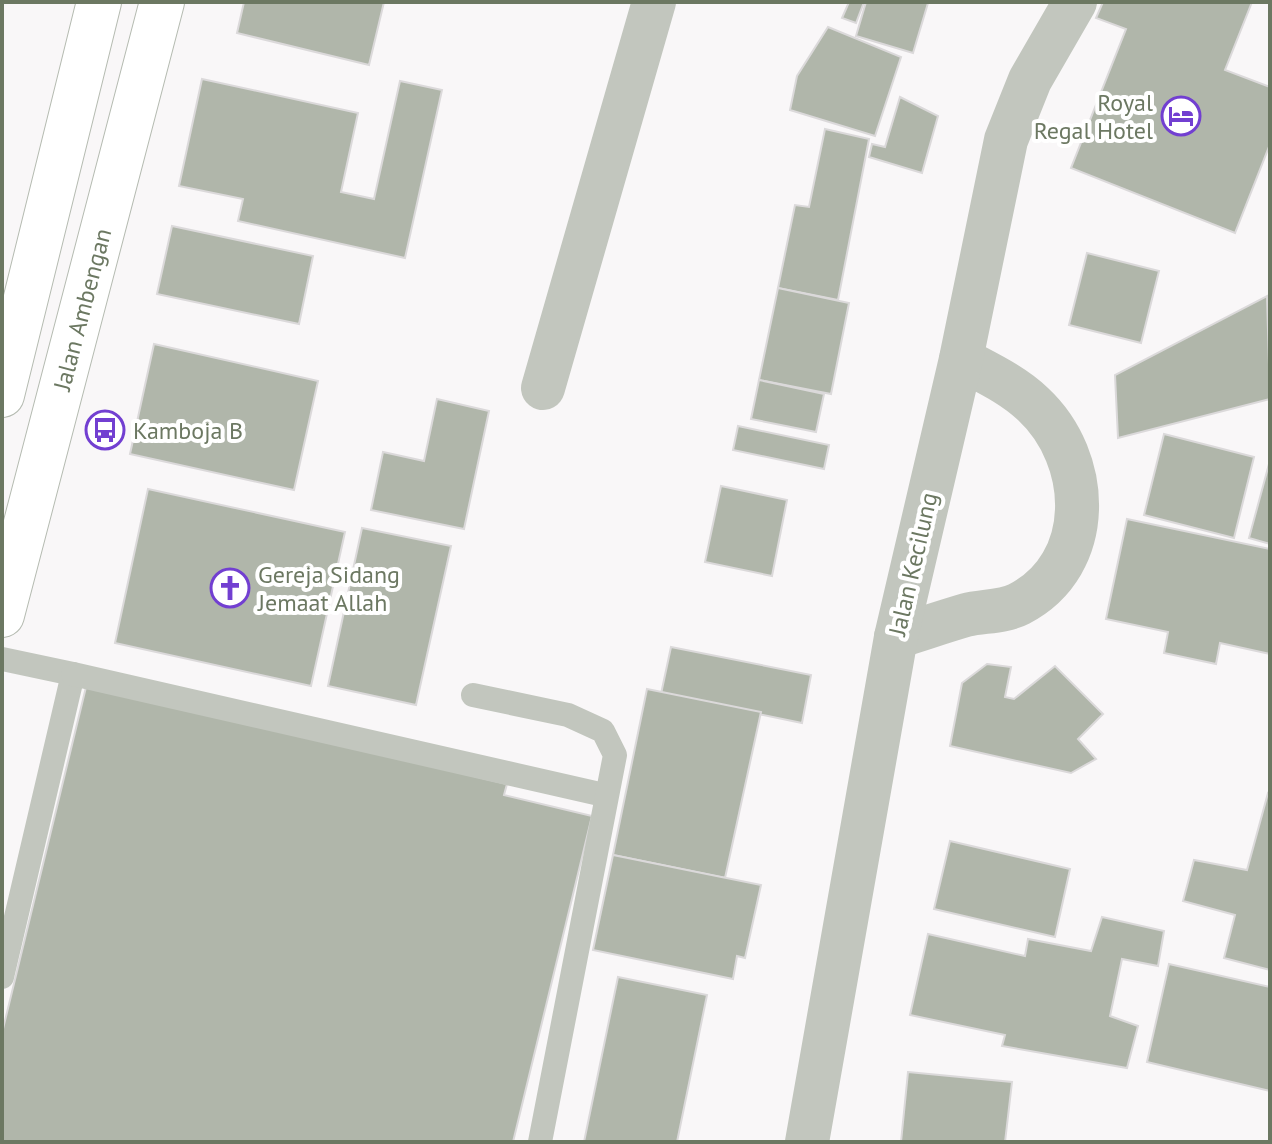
<svg xmlns="http://www.w3.org/2000/svg" width="1272" height="1144" font-family="'PT Sans',sans-serif">
<style>
.building{fill:#b0b6aa;stroke:#dbd9da;stroke-width:2}
.lines{fill:none;stroke-linecap:round;stroke-linejoin:round}
.secondary-casing{stroke:#b5bbb1;stroke-width:46}
.lane{stroke:#c2c6be;stroke-width:24}
.street{stroke:#c2c6be;stroke-width:44}
.secondary{stroke:#fff;stroke-width:44}
.labels{text-anchor:middle;dominant-baseline:central;stroke-width:8;stroke-linejoin:round;paint-order:stroke}
.poi-label{font-size:24px;fill:#6c7862;stroke:#fff;text-anchor:start}
.street-label{font-size:24px;fill:#6c7862;stroke:#fff}
</style>
<rect width="100%" height="100%" fill="#f9f7f8"/>
<g class="building">
<polygon points="244,2 384,2 369,65 237,33"/>
<polygon points="849,2 864,2 856,23 842,18"/>
<polygon points="866,2 928,3 913,53 856,36"/>
<polygon points="1103,2 1252,2 1225,70 1270,87 1270,144 1235,233 1071,168 1126,29 1096,18"/>
<polygon points="828,27 901,57 875,136 790,110 797,76"/>
<polygon points="202,79 358,113 341,192 374,199 400,81 442,90 405,258 238,221 243,199 179,186"/>
<polygon points="900,97 938,116 922,173 869,157 872,144 885,147"/>
<polygon points="825,129 869,139 838,300 778,288 795,205 809,207"/>
<polygon points="172,226 313,256 299,324 157,294"/>
<polygon points="1087,253 1159,271 1141,343 1069,325"/>
<polygon points="778,288 849,303 831,394 759,380"/>
<polygon points="1267,296 1270,399 1118,438 1115,375"/>
<polygon points="154,344 318,381 294,490 130,454"/>
<polygon points="759,380 824,394 816,432 751,419"/>
<polygon points="437,399 489,411 464,529 371,510 383,452 424,461"/>
<polygon points="738,426 829,445 824,469 733,450"/>
<polygon points="1164,434 1254,457 1234,538 1144,515"/>
<polygon points="1269,464 1270,465 1270,544 1249,538"/>
<polygon points="721,486 787,500 772,576 705,562"/>
<polygon points="148,489 345,532 311,686 115,643"/>
<polygon points="1127,519 1270,549 1270,654 1220,643 1216,664 1164,653 1168,632 1106,619"/>
<polygon points="362,528 451,546 416,705 328,686"/>
<polygon points="671,647 811,675 802,723 661,694"/>
<polygon points="987,664 1011,667 1005,697 1014,699 1055,666 1103,714 1078,739 1096,759 1071,773 950,746 962,683"/>
<polygon points="87,683 507,784 504,795 592,816 513,1142 2,1142 2,1033"/>
<polygon points="647,689 761,712 725,878 613,855"/>
<polygon points="1268,793 1270,794 1270,970 1224,958 1235,915 1183,901 1194,860 1247,870"/>
<polygon points="950,841 1070,869 1055,937 934,909"/>
<polygon points="613,855 761,885 745,958 737,956 733,979 593,950"/>
<polygon points="1102,917 1164,931 1158,966 1122,959 1110,1016 1138,1026 1127,1068 1002,1046 1005,1035 910,1015 928,934 1025,956 1028,939 1091,951"/>
<polygon points="1169,964 1270,987 1270,1091 1147,1062"/>
<polygon points="618,977 707,995 677,1142 584,1142"/>
<polygon points="908,1072 1012,1082 1005,1142 901,1142"/>
</g>
<g class="lines">
<g class="secondary-casing">
<g id="secondary">
<polyline points="2,395 99,2"/>
<path id="s1" d="M2,615L162,2"/>
</g>
</g>
<g class="lane">
<polyline points="2,659 73,674 2,977"/>
<polyline points="73,674 604,795"/>
<polyline points="473,695 568,715 603,731 615,755 540,1142"/>
</g>
<g class="street">
<polyline points="543,388 654,2"/>
<path d="M896,637C919,630 942,622 966,615C982,611 1004,612 1019,604C1096,564 1092,459 1033,404C1012,384 985,372 961,359"/>
<polyline points="807,1142 896,637 961,359 1006,140 1030,80 1075,2"/>
</g>
<use href="#secondary" class="secondary"/>
</g>
<defs>
<g id="hotel-ring" transform="scale(2)"><circle r="9.5" fill="#fff" stroke="#723fd1" stroke-width="1.5"/><path d="M-6-4.5h1.5V1H6V5H4.5V3h-9V5H-6ZM-4 0a1.8 1.8 0 1 1 3.6 0ZM.5 0V-2.5h3Q6-2.5 6 0Z" fill="#723fd1"/></g>
<g id="bus-ring" transform="scale(2)"><circle r="9.5" fill="#fff" stroke="#723fd1" stroke-width="1.5"/><path d="M-5-6H5V4H4V6H2V4H-2V6H-4V4H-5ZM-3.5-4V0h7V-4ZM-3.5 1.2v1.5H-2V1.2ZM2 1.2v1.5H3.5V1.2Z" fill="#723fd1"/></g>
<g id="church-ring" transform="scale(2)"><circle r="9.5" fill="#fff" stroke="#723fd1" stroke-width="1.5"/><path d="M-1.2-6h2.4v3.5h3.3v2.4h-3.3V6h-2.4V-.1h-3.3v-2.4h3.3Z" fill="#723fd1"/></g>
</defs>
<g fill-rule="evenodd">
<use href="#hotel-ring" x="1181" y="116"/>
<use href="#bus-ring" x="105" y="430"/>
<use href="#church-ring" x="230" y="588"/>
</g>
<g class="labels">
<g class="poi-label">
<text x="1153" y="102" text-anchor="end">Royal<tspan x="1153" dy="28">Regal Hotel</tspan></text>
<text x="133" y="430">Kamboja B</text>
<text x="258" y="574">Gereja Sidang<tspan x="258" dy="28">Jemaat Allah</tspan></text>
</g>
<g class="street-label">
<text stroke="none"><textPath href="#s1" startOffset="316">Jalan Ambengan</textPath></text>
<text transform="translate(913 564) rotate(-77)">Jalan Kecilung</text>
</g>
</g>
<rect width="1272" height="1144" fill="none" stroke="#6c7862" stroke-width="8"/>
</svg>
